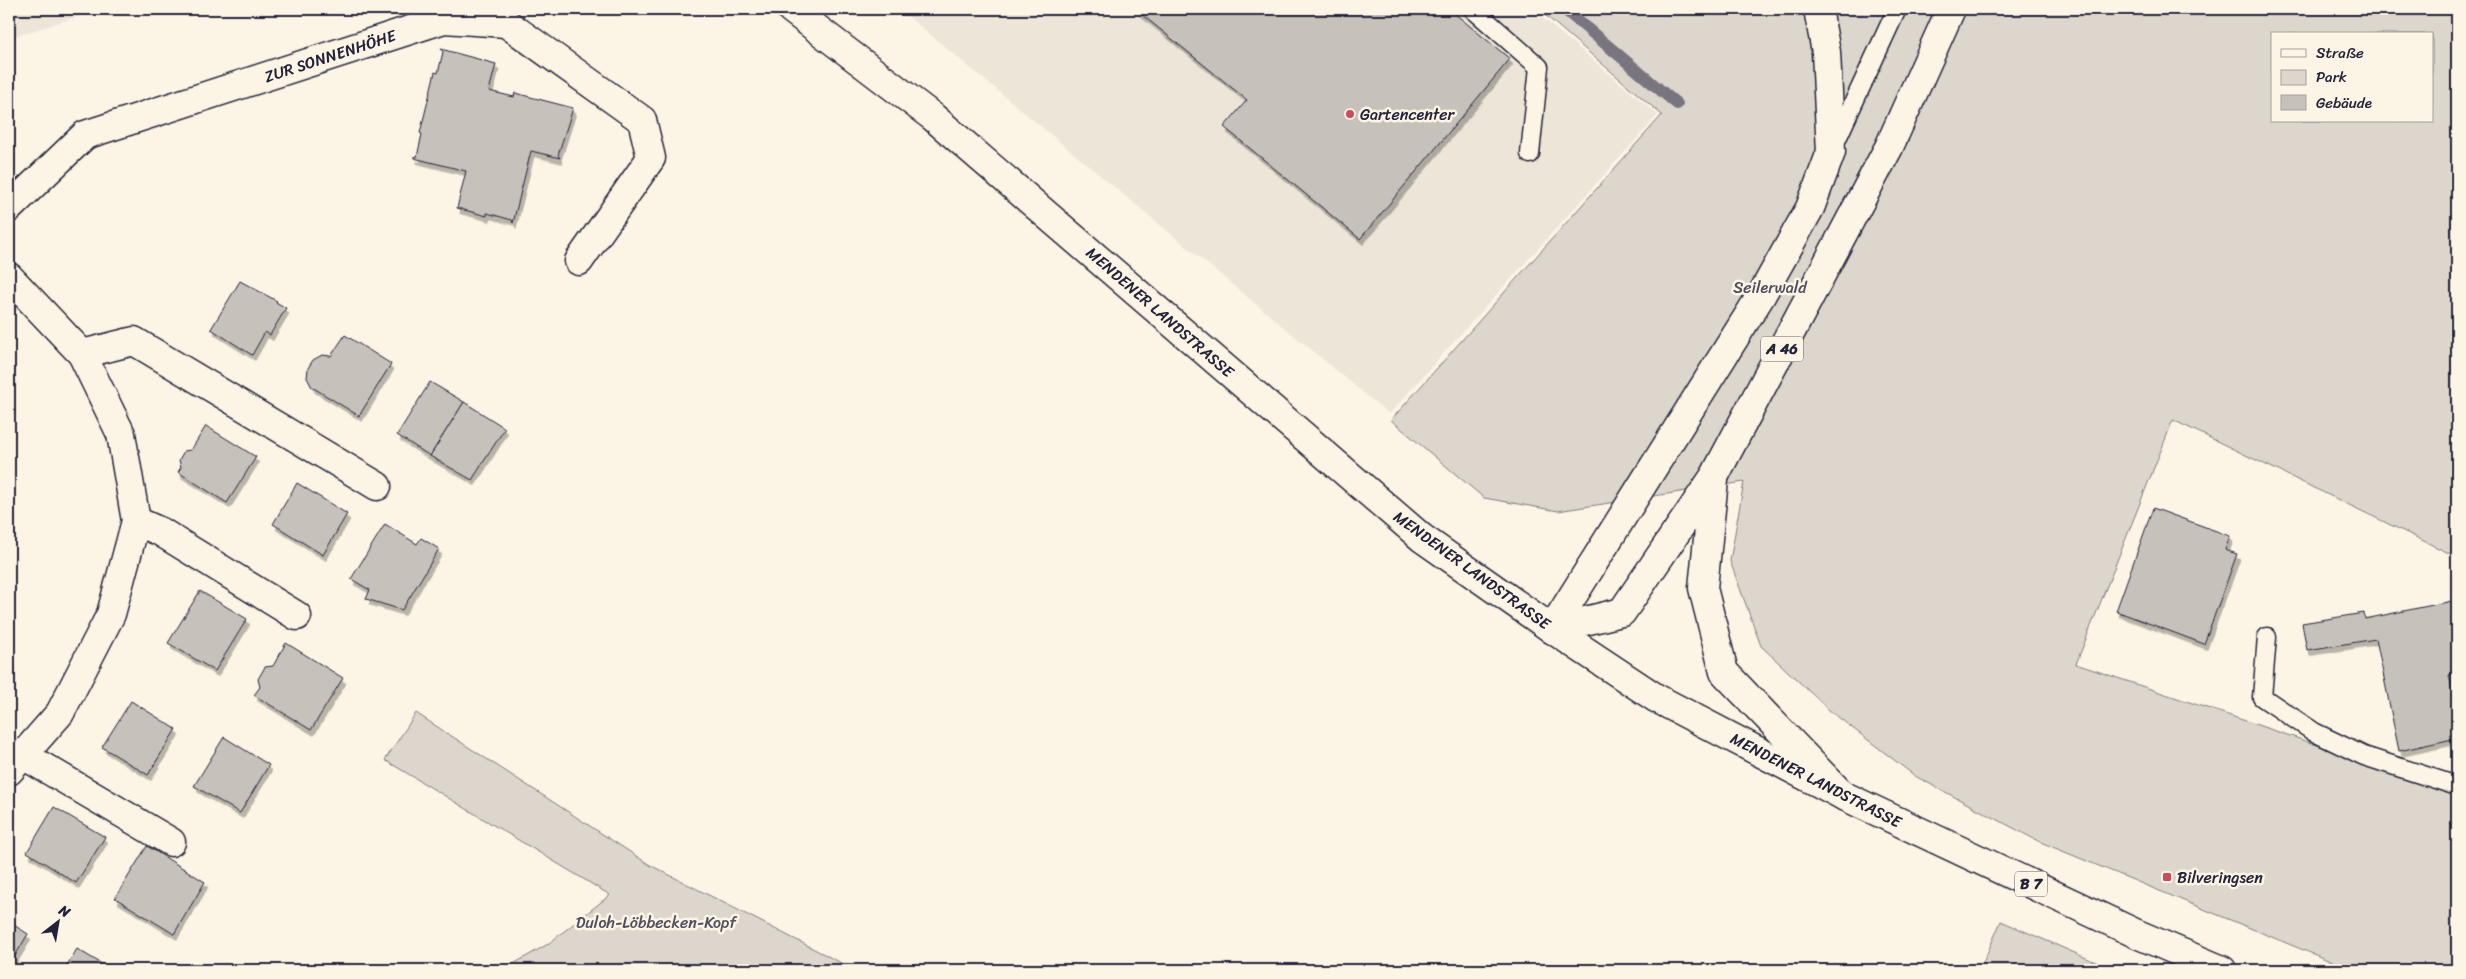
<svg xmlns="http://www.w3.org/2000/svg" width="2466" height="979" font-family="Sriracha,sans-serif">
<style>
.built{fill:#ece5d8}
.green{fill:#dcd6cc;stroke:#7f7c84;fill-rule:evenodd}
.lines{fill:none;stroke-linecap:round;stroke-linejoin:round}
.stream{stroke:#78757e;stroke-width:12}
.building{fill:#c6c1bb;stroke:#22223b;filter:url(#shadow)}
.service-casing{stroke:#22223b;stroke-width:21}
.minor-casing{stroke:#22223b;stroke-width:31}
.secondary-casing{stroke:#22223b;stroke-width:31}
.primary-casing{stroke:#22223b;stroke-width:31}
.motorway-casing{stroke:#22223b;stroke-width:31}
.service{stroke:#fcf5e5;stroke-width:18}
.minor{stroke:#fcf5e5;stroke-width:28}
.secondary{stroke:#fcf5e5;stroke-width:28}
.primary{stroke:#fcf5e5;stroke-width:28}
.motorway{stroke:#fcf5e5;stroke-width:28}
.poi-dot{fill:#d1495b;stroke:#fcf5e5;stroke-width:2}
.labels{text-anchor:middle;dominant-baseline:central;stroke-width:5;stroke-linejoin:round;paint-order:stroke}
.shield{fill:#fcf5e5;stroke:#63616e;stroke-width:1}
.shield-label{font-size:15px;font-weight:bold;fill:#22223b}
.street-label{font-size:16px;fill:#22223b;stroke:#fcf5e5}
.poi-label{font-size:16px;fill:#22223b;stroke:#fcf5e5;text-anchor:start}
.park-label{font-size:16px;fill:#504f5f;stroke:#fcf5e5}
</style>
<defs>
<filter id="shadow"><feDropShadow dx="3" dy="5.5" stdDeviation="0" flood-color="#0004"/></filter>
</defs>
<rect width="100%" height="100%" fill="#fcf5e5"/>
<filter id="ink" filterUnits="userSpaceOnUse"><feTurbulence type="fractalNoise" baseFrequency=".02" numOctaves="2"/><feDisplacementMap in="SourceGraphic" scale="10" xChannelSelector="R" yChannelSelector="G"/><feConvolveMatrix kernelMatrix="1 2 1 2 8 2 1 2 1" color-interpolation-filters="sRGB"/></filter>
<g filter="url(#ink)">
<g class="built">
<polygon points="9,9 102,9 9,38"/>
<polygon points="899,9 1532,9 1658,115 1389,414"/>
</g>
<g class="green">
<path d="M1538,9H2457V557L2173,420L2076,664L2457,792V967L2446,970H2352L2038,841L1915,776L1829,710L1761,646L1730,561L1744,482L1558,511L1484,498L1391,420L1662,115ZM2272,34H2432V121H2272Z"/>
<polygon points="416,713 650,865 855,970 503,970 548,944 610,895 385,760"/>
<polygon points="2001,921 2114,970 1980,970"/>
</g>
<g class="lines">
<polyline class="stream" points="1564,9 1677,104"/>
</g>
<g class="building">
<polygon points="1135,9 1449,9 1510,59 1360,239 1224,127 1247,100"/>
<polygon points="441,49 496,64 489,91 514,97 515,93 573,108 558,155 560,158 531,151 513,223 512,220 487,213 487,216 457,208 466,171 414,158 414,156 417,157 422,134 420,133 435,72 438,73 443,52"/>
<polygon points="240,281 277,301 276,302 286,308 270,335 265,332 252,355 211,329"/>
<polygon points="345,335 391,364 359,416 312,387 307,378 308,368 313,360 322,355 331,356"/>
<polygon points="430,382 464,402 430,456 397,435"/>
<polygon points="464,402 505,428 472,480 430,456"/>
<polygon points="206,426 256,457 227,503 178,472 181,467 179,460 184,451 191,450"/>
<polygon points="297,483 347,514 323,555 273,524"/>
<polygon points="2153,508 2230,536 2225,550 2237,554 2204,644 2116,611"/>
<polygon points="385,524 417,544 421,538 439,549 402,610 366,599 370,590 351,579"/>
<polygon points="200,591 247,619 215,671 168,643"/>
<polygon points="2457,600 2457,673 2449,675 2457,712 2457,738 2399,751 2376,639 2307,650 2302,623 2364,613 2365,619"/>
<polygon points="286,643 343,678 311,730 254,695 260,687 258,679 265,667 273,666"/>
<polygon points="131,701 176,729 148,775 102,747"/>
<polygon points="224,737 269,765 240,813 194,786"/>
<polygon points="54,807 105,837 76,883 27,852"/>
<polygon points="147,846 205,882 174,934 115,898"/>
<polygon points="9,922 28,934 9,966"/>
<polygon points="77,949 112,970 64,970"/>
</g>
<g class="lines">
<g class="service-casing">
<g id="service">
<polyline points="1473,9 1539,67 1530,154"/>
<polyline points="1833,147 1897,9"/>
<polyline points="2267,637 2262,697 2314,732 2364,756 2457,786"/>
</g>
</g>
<g class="minor-casing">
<g id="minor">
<polyline points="9,208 85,135 444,19 506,23 642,120 651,158 579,261"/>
<polyline points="9,277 82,354 121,434 136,521 111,614 60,713 9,771"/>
<polyline points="82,354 134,341 377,486"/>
<polyline points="136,521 161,532 297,616"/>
<polyline points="23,755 171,842"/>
</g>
</g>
<g class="secondary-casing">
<polyline id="secondary" points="791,9 933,117 1422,538 1552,629"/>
</g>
<g class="primary-casing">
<polyline id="primary" points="1552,629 1656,698 1842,795 2137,934 2222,970"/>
</g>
<g class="motorway-casing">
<g id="motorway">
<polyline points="1714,480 1703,588 1724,672 1842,795"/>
<polyline points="1552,629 1622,612 1714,477 1889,147 1951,9"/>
<polyline points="1552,629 1762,294 1810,208 1831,152 1826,52 1818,9"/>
</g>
</g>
<use href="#service" class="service"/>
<use href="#minor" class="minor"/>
<use href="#secondary" class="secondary"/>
<use href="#primary" class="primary"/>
<use href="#motorway" class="motorway"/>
</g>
</g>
<g class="poi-dot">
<circle cx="1350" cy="114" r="5"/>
<rect x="2162" y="872" width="10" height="10" rx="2.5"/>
</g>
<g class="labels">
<g class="shield">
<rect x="1761" y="336.5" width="42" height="25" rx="4"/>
<rect x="2015" y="871.5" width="32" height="25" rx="4"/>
</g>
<g class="shield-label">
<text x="1782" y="349">A 46</text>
<text x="2031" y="884">B 7</text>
</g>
<g class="street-label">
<text transform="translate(330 56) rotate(-18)">ZUR SONNENHÖHE</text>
<text transform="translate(1160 312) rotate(41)">MENDENER LANDSTRASSE</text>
<text transform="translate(1472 570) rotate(36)">MENDENER LANDSTRASSE</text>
<text transform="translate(1816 780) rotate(27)">MENDENER LANDSTRASSE</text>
</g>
<g class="poi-label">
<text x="1360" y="114">Gartencenter</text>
<text x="2177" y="877">Bilveringsen</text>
</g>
<g class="park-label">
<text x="1770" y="287">Seilerwald</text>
<text x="656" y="922">Duloh-Löbbecken-Kopf</text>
</g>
</g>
<rect width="2466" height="979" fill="none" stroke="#fcf5e5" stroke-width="30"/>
<rect x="15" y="15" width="2436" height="949" fill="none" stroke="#22223b" stroke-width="2" filter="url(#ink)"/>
<rect x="2271" y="32" width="162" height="90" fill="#fcf5e5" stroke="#a5a1a1"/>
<rect x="2281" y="49" width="25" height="8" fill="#fcf5e5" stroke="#a5a1a1"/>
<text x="2316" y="58" font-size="15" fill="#22223b">Straße</text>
<rect x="2281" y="70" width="25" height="15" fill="#dcd6cc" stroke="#a5a1a1"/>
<text x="2316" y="82" font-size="15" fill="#22223b">Park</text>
<rect x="2281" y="95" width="25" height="15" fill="#c6c1bb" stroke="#a5a1a1"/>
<text x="2316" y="108" font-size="15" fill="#22223b">Gebäude</text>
<g transform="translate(58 922) rotate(31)" stroke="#fcf5e5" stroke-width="4" paint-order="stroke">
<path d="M0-4L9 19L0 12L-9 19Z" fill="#22223b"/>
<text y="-8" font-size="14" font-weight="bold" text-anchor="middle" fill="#22223b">N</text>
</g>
</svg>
